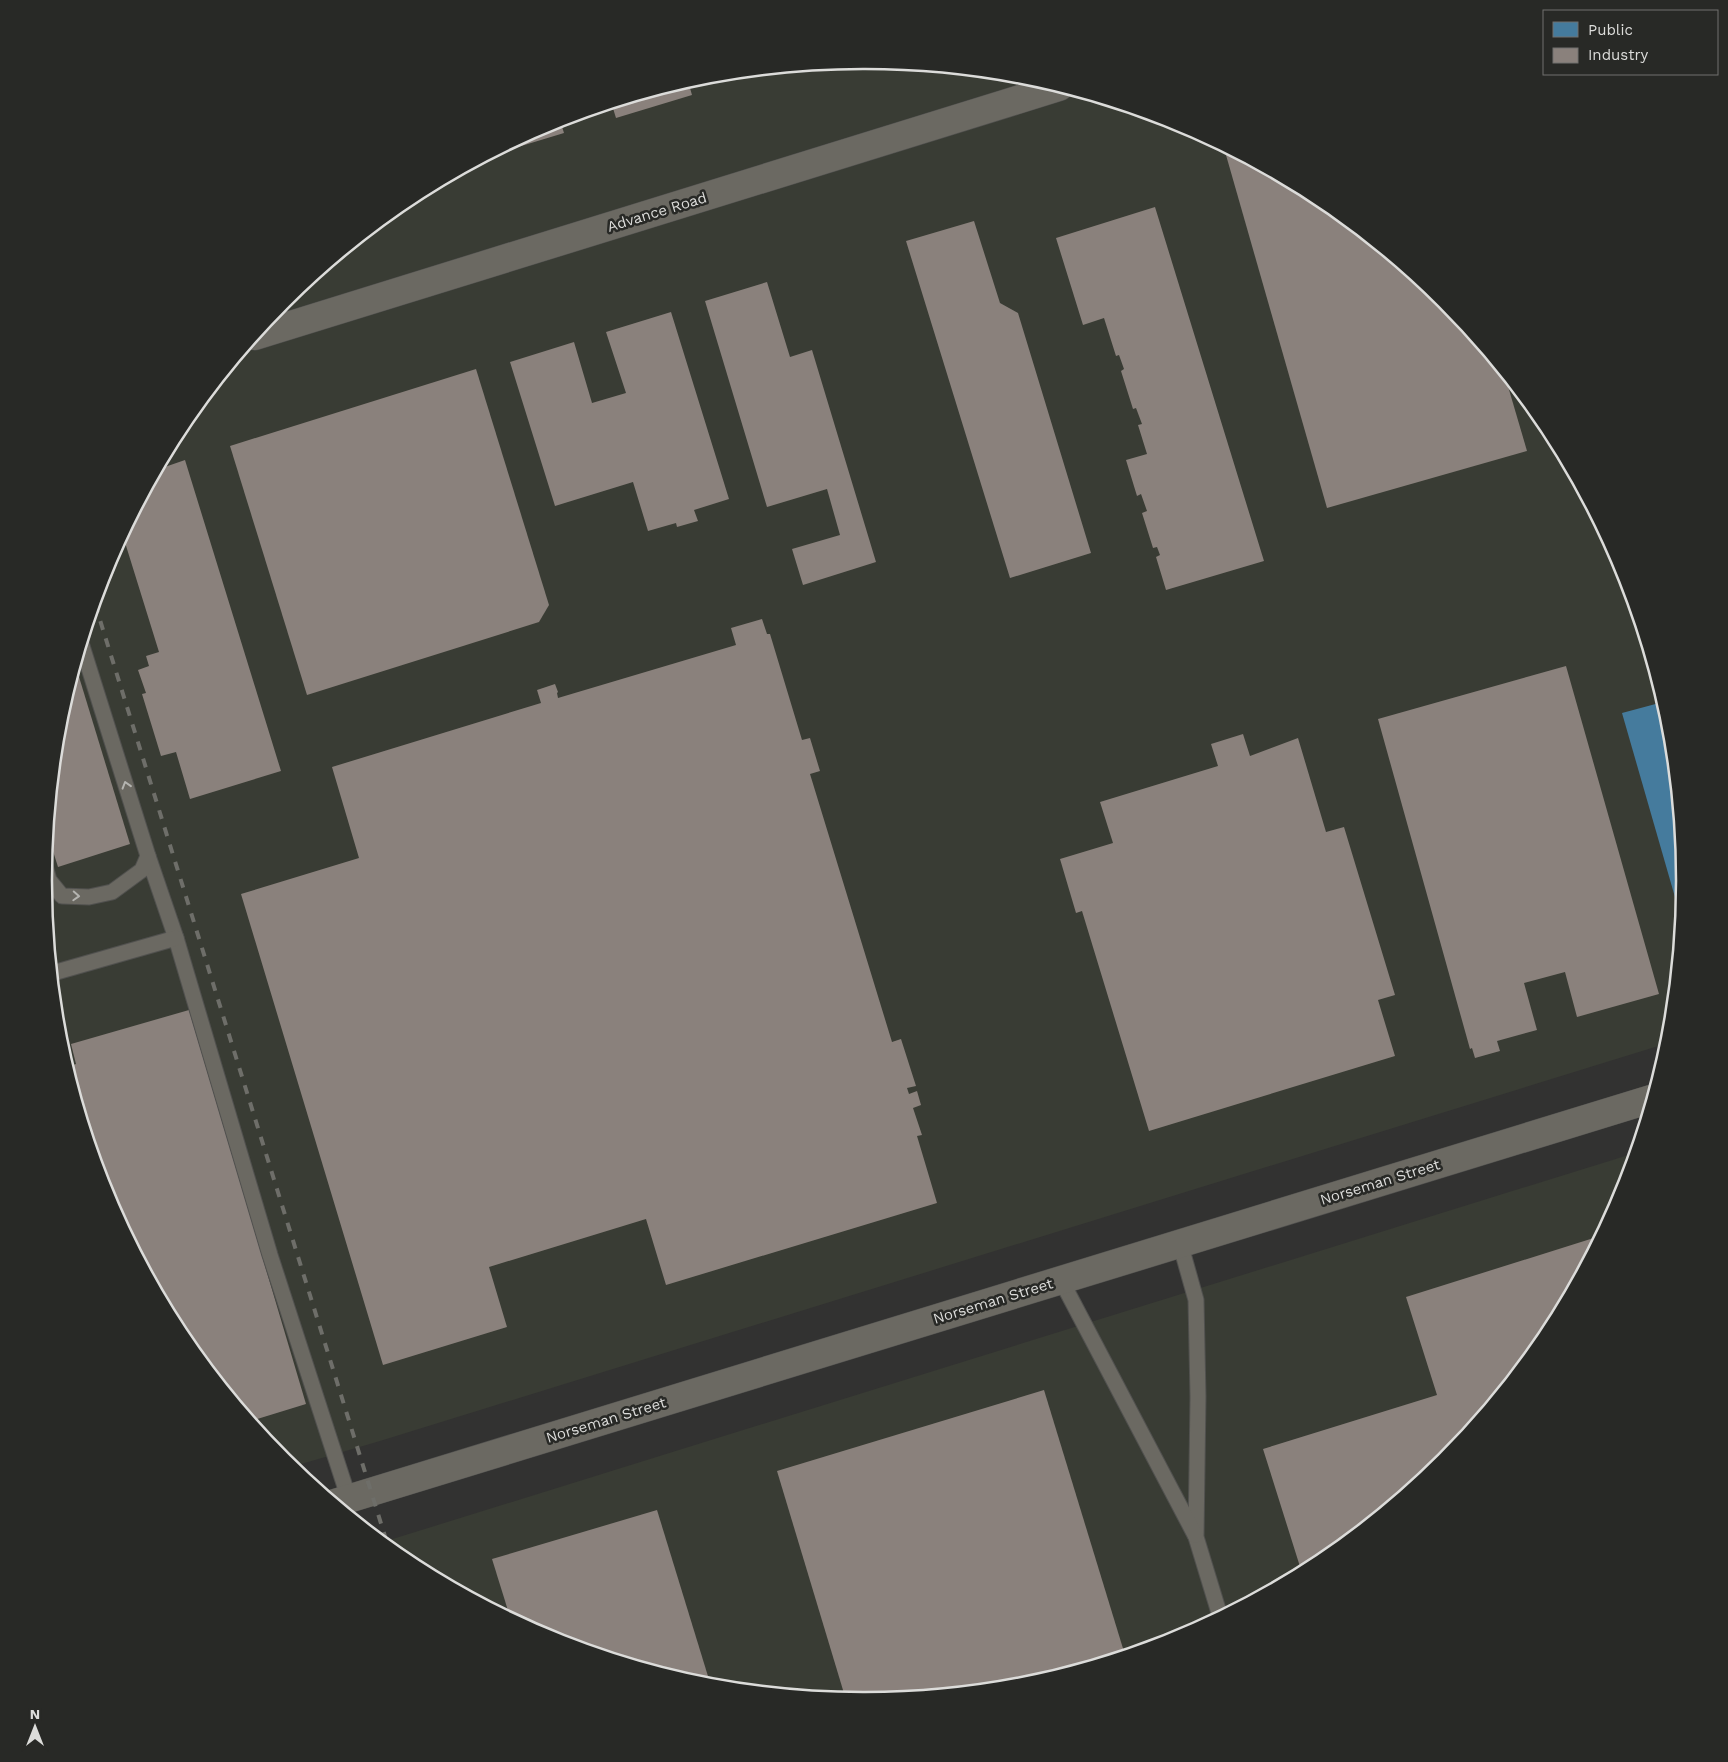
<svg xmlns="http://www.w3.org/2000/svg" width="1728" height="1762" font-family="'Work Sans',sans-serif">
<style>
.built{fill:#393c34}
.public{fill:#457b9d}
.industry{fill:#8a817c}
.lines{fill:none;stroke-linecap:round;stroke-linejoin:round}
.service-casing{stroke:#51514f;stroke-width:17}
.minor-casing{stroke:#51514f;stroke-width:29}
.tertiary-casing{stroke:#51514f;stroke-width:29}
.service{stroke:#6b6962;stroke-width:15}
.minor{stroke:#6b6962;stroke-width:28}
.tertiary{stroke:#6b6962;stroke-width:28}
.rail{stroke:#6e6e69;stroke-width:4;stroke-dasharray:9 9;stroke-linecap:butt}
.oneway{stroke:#b4b4b0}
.labels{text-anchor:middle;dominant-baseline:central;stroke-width:5;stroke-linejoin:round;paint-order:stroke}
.street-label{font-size:15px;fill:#dcdcda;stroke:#282926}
.rim{fill:none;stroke:#dcdcda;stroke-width:2.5}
</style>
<rect width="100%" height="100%" fill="#323231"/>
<g class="built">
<polygon points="864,61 1024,77 1178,123 1320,199 1444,301 1546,426 1622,567 1669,721 1684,881 1668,1043 380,1441 291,1467 284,1461 182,1336 106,1195 59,1041 44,881 60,721 106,567 182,425 284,301 409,199 550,123 704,76"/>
<polygon points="1635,1153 1622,1195 1546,1337 1444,1461 1319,1563 1178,1639 1024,1686 959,1692 864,1701 704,1685 550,1639 408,1563 383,1542"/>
</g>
<polygon class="public" points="1663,702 1669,721 1684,881 1681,918 1622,713"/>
<g class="industry">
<polygon points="688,81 692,95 616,118 612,105"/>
<polygon points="560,120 564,133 495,154 550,123"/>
<polygon points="1224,148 1320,199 1444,301 1505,376 1527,451 1327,508"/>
<polygon points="1155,207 1264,561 1166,590 1156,557 1160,555 1157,547 1153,548 1142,513 1147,511 1141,494 1137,496 1126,460 1147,454 1138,425 1142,424 1136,408 1133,409 1121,371 1124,369 1119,355 1116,356 1104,318 1083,325 1056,238"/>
<polygon points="974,221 1000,303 1018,313 1091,553 1010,578 906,241"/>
<polygon points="767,282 790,357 812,350 876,562 803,585 792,549 840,535 827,489 767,507 705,301"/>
<polygon points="671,312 729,499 694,510 698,521 677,527 676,523 648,531 633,482 555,506 510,362 574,342 592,403 626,393 606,332"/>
<polygon points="476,369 549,605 539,622 307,695 230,446"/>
<polygon points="185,460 281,771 190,799 176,752 161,756 142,694 146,693 138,670 149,666 146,656 159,652 123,536 159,469"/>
<polygon points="762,619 767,634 770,634 802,740 810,738 820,771 810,774 892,1042 901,1039 916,1086 907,1088 909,1094 917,1091 921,1105 913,1108 922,1135 917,1136 937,1203 666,1285 646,1219 489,1267 507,1327 383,1365 241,894 359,858 332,767 541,703 537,690 555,684 558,692 557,693 558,698 736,645 731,628"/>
<polygon points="1566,666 1659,994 1577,1017 1565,972 1524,983 1537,1030 1497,1041 1500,1051 1475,1058 1472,1048 1470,1049 1378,719"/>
<polygon points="76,667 130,844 58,867 48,835 60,721"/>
<polygon points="1243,734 1250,756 1298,738 1326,832 1344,827 1395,995 1378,1000 1395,1056 1149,1131 1082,911 1076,913 1060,859 1113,843 1100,802 1218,766 1211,744"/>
<polygon points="189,1010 306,1404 251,1421 182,1336 106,1195 67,1067 76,1064 71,1044"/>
<polygon points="1600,1236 1546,1337 1444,1461 1319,1563 1302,1573 1263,1449 1437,1395 1406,1297"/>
<polygon points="1044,1390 1125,1655 1024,1686 864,1701 846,1700 777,1471"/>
<polygon points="657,1510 711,1686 704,1685 550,1639 510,1617 492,1559"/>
</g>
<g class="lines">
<g class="service-casing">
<g id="service">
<polyline points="148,856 176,938 270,1255 349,1499"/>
<polyline points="45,866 49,880 62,896 89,897 112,892 142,870 148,856 82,646"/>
<polyline points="53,973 176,938"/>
<polyline points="1180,1243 1196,1300 1198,1397 1196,1537 1220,1616"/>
<polyline points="1061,1280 1195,1535"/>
</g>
</g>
<g class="minor-casing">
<polyline id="minor" points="255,336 1059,87"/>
</g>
<g class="tertiary-casing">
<polyline id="tertiary" points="335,1503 1651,1099"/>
</g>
<use href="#service" class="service"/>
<use href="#minor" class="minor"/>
<use href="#tertiary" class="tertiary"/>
<polyline class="rail" points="95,604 388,1546"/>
</g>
<defs><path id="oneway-chevron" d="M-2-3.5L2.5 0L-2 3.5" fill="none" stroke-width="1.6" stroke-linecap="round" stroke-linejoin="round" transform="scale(1.25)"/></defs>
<g class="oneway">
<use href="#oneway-chevron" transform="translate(126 785) rotate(-107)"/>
<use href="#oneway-chevron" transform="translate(76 896) rotate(3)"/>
</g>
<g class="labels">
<g class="street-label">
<text transform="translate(657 212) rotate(-17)">Advance Road</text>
<text transform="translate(1380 1182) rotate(-17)">Norseman Street</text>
<text transform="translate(993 1301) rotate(-17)">Norseman Street</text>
<text transform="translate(606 1420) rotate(-17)">Norseman Street</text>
</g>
</g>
<path d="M0 0H1728V1762H0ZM863 69H865A811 811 0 0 1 1676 880V881A811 811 0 0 1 865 1692H863A811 811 0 0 1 52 881V880A811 811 0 0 1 863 69Z" fill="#282926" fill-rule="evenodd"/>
<path class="rim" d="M863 69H865A811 811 0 0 1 1676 880V881A811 811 0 0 1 865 1692H863A811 811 0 0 1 52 881V880A811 811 0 0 1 863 69Z"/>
<rect x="1543" y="10" width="175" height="65" fill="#282926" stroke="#70716e"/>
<rect x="1553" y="22" width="25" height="15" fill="#457b9d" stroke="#70716e"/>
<text x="1588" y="35" font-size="15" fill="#dcdcda">Public</text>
<rect x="1553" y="48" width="25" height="15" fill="#8a817c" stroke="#70716e"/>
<text x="1588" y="60" font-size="15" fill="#dcdcda">Industry</text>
<g transform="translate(35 1727)" stroke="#282926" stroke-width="4" paint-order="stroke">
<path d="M0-4L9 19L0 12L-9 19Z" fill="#dcdcda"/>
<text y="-8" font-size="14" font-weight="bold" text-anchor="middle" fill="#dcdcda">N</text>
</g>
</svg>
